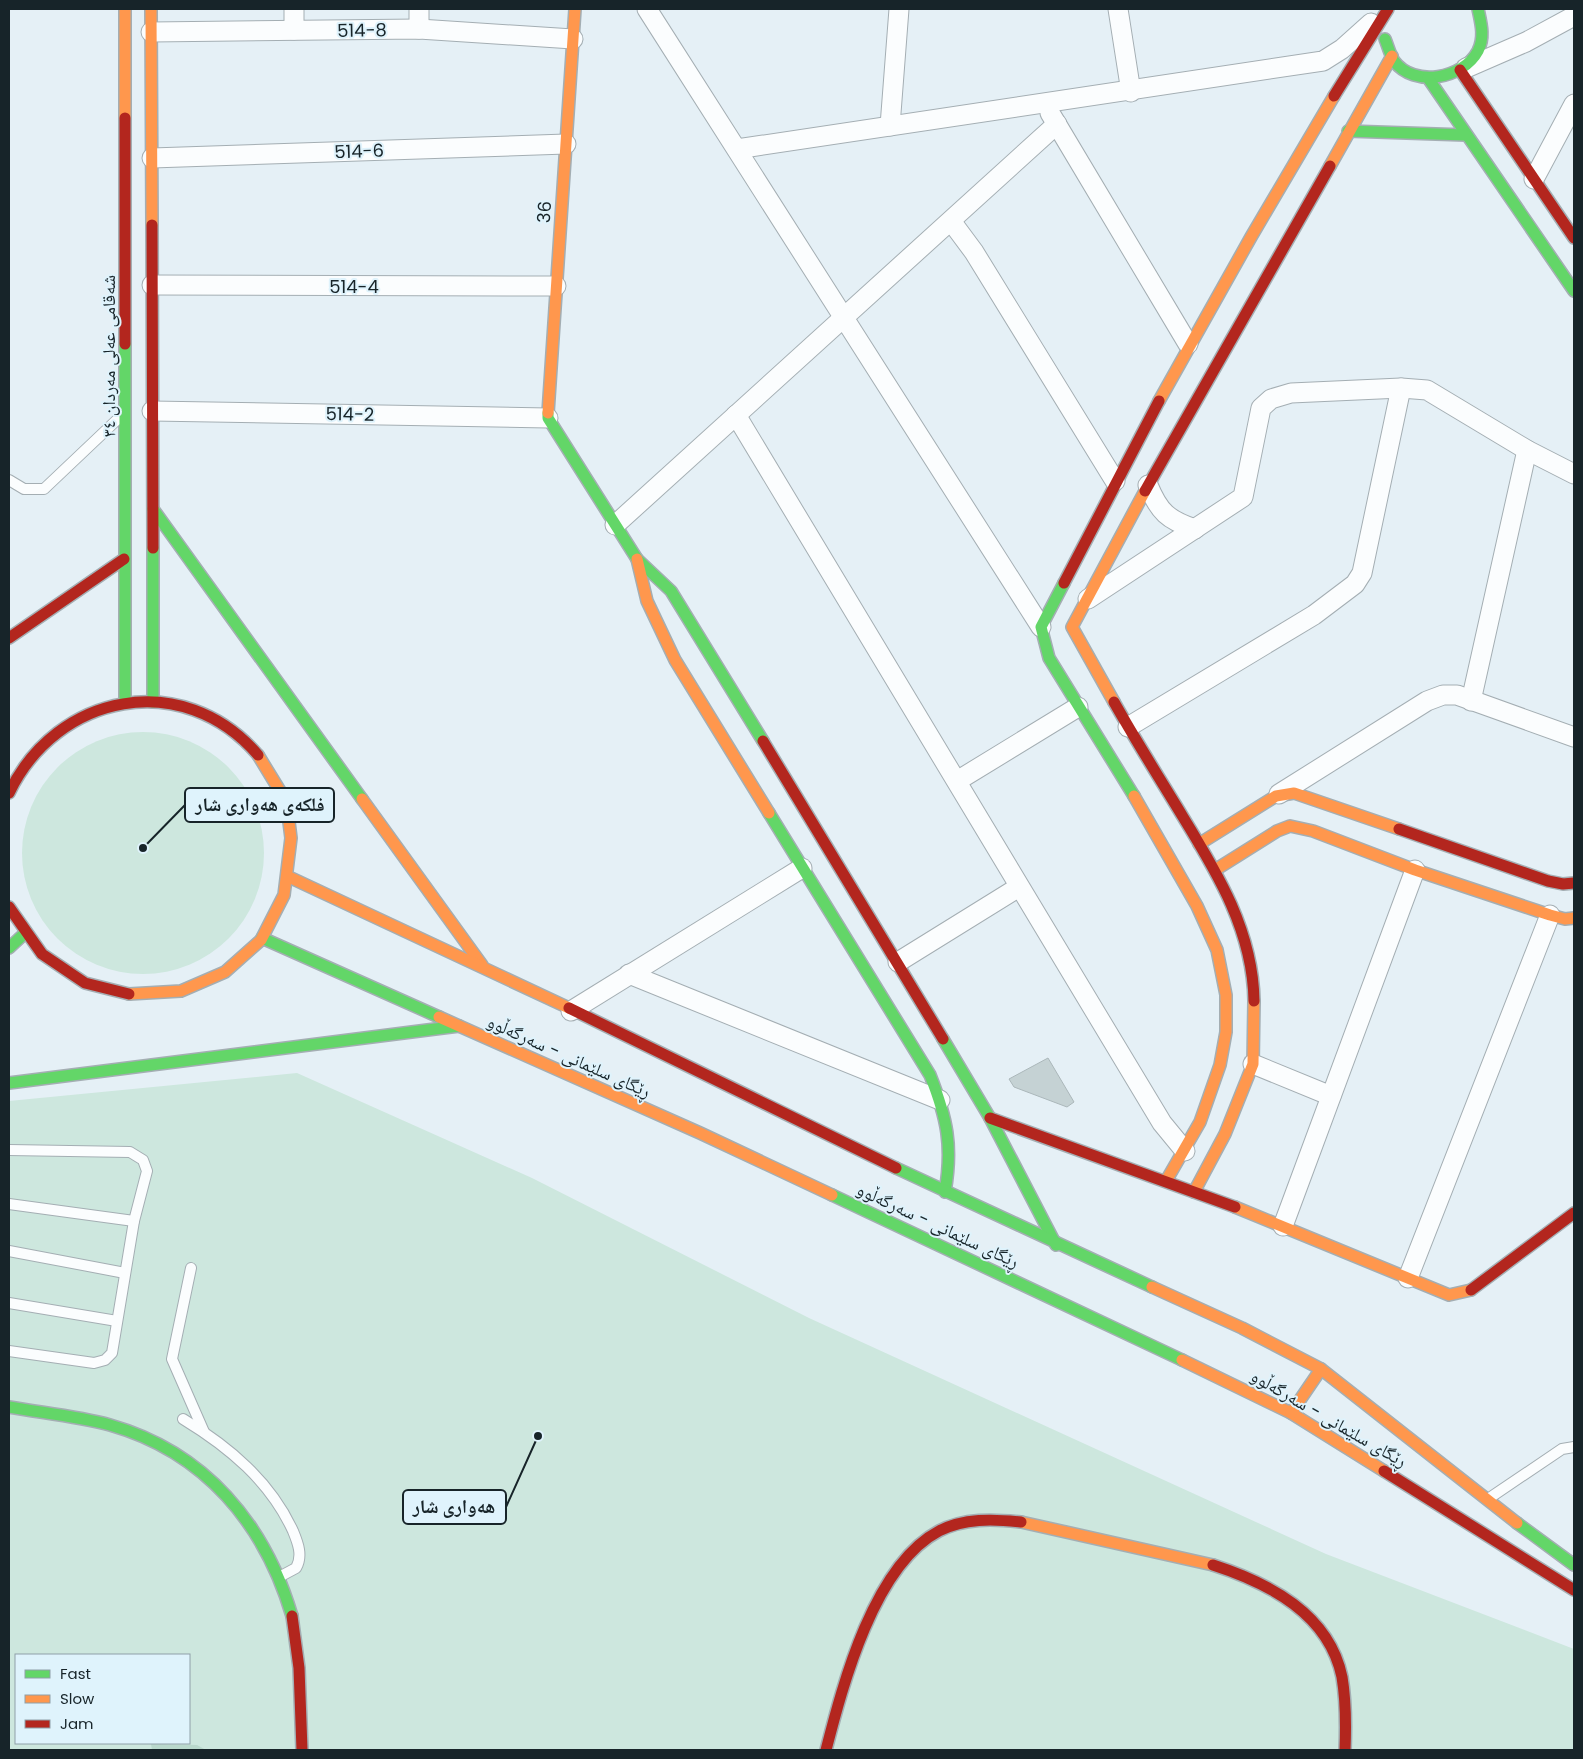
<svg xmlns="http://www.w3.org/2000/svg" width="1583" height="1759" font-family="Poppins,'Noto Naskh Arabic',sans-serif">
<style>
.green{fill:#cde7de;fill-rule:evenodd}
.forest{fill:#b9d8cc}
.building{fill:#c5d2d4;stroke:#abb7ba}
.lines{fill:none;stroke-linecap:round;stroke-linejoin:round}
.lane-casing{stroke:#a4aeb3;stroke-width:12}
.street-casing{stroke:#a4aeb3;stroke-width:21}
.fast-casing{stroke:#a4aeb3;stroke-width:14}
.slow-casing{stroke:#a4aeb3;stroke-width:14}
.jam-casing{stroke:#a4aeb3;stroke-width:14}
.lane{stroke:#fbfdfe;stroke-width:10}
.street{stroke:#fbfdfe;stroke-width:19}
.fast{stroke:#63d668;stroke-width:11}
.slow{stroke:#ff974d;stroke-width:11}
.jam{stroke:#b3261e;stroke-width:11}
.labels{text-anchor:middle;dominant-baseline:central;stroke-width:4;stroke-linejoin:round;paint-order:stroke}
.street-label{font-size:18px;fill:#172429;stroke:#dff3fc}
.leader{fill:none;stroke:#172429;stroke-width:2}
.callout-dot{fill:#172429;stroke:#dff3fc;stroke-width:2}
.callout{fill:#dff3fc;stroke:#172429;stroke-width:2}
.callout-label{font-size:19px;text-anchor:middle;font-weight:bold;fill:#172429}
</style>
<rect width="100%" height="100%" fill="#e5f0f6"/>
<g class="green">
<circle cx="143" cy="853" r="121"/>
<path d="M297,1073L532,1178L809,1318L1326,1554L1574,1649V1750H9V1101ZM16,1655H189V1743H16Z"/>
</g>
<polygon class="forest" points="151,1744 197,1745 206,1750 152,1750"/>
<polygon class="building" points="1048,1058 1074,1102 1067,1107 1014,1087 1009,1079"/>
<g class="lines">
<g class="lane-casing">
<g id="lane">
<polyline points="9,480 24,489 44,489 121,416"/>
<polyline points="9,1150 130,1152 143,1160 147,1171 134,1221 112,1353 105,1360 94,1363 9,1351"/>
<polyline points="9,1204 134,1221"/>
<polyline points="9,1251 125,1273"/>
<polyline points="191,1268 172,1359 204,1432"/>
<polyline points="9,1303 117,1321"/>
<path d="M183,1419C229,1447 270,1481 293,1531C298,1543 303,1556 296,1568L281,1576"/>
<polyline points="1488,1499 1562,1449 1574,1447"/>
</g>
</g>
<g class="street-casing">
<g id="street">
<polyline points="294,9 294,30"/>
<polyline points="647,9 1041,627"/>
<polyline points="1118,9 1131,92"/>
<polyline points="419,29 419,9"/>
<polyline points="151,32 419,29 573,39"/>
<polyline points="1466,68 1526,42 1574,16"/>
<polyline points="1050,113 1188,344"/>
<polyline points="890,126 899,9"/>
<polyline points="737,149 1323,61 1342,49 1371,23"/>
<polyline points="152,158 566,144"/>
<polyline points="1534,179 1574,104"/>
<polyline points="951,221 974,252 1115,481"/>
<polyline points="152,285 556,286"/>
<polyline points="152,411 548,418"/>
<polyline points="736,415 1162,1123 1185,1151"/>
<path d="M1148,485C1159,512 1168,520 1195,529"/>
<polyline points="615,525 1057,124"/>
<polyline points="1088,599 1243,497 1261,408 1271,399 1291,393 1401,388 1427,390 1527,450 1574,474"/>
<polyline points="1471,701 1527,450"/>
<polyline points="1128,727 1314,615 1355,584 1362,573 1401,388"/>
<polyline points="957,781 1078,707"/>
<polyline points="1279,794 1427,701 1443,695 1457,695 1574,737"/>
<polyline points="898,962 1019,887"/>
<polyline points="629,974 940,1100"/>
<polyline points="571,1011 802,868"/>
<polyline points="1253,1064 1331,1096"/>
<polyline points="1283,1226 1415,870"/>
<polyline points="1408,1278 1550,915"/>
</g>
</g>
<g class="fast-casing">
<g id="fast">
<path d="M1385,39C1388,46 1390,55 1394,61C1414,88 1463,79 1478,51C1485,37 1481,23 1478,9"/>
<polyline points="1428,78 1574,291"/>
<polyline points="1348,131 1465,135"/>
<polyline points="125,344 125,703"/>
<polyline points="548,413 548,418 637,559 671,591 763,741"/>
<polyline points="153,509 362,799"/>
<polyline points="153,548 153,702"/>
<polyline points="1064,583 1041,627 1049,658 1134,796"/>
<path d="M769,813L930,1075C947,1118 953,1146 945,1192"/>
<polyline points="262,938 439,1017"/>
<polyline points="9,948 24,934"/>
<polyline points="943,1039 990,1118 1056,1245"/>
<polyline points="9,1083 459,1026"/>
<polyline points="896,1168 1152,1287"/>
<polyline points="832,1195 1182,1360"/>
<path d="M9,1407C43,1413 77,1416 110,1425C205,1452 265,1524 292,1616"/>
<polyline points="1517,1523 1574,1565"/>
</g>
</g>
<g class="slow-casing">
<g id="slow">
<polyline points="125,9 125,118"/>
<polyline points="151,9 152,225"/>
<polyline points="1330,166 1392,56"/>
<polyline points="1159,401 1251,237 1334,96"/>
<polyline points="548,413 575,9"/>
<polyline points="637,559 647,601 675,660 769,813"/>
<polyline points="1114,702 1072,627 1145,491"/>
<polyline points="1134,796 1197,906 1217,950 1226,995 1226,1032 1220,1065 1200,1122 1166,1181"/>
<polyline points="362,799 482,965"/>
<polyline points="1199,844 1276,796 1294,793 1399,829"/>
<polyline points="1215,870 1277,831 1290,826 1313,831 1415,870 1550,915 1565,919 1574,918"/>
<polyline points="289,877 569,1008"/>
<polyline points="129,994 181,991 225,972 261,940 284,895 291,838 288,814 280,791 258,755"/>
<polyline points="439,1017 700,1133 832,1195"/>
<polyline points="1194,1192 1225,1134 1253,1064 1254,1001"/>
<polyline points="1235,1207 1449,1295 1471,1290"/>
<polyline points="1152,1287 1242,1328 1321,1369 1517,1523"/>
<polyline points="1182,1360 1291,1413 1384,1471"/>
<polyline points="1291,1413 1321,1369"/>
<polyline points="1021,1522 1213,1565"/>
</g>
</g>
<g class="jam-casing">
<g id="jam">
<polyline points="1460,70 1574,238"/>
<polyline points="1334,96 1388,9"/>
<polyline points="125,118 125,344"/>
<polyline points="152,225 153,548"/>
<polyline points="1145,491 1330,166"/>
<polyline points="1064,583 1159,401"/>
<polyline points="9,638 124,559"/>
<path d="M1114,702C1136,741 1160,779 1183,817C1218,874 1253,932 1254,1001"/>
<polyline points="763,741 943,1039"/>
<path d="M9,793C57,693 183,668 258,755"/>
<polyline points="1399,829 1548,881 1563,884 1574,883"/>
<polyline points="9,907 42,954 85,983 129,994"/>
<polyline points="569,1008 896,1168"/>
<polyline points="990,1118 1235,1207"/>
<polyline points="1471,1290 1574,1213"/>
<polyline points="1384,1471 1574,1590"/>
<path d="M1213,1565C1269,1583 1329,1614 1342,1677C1346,1701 1346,1726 1345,1750"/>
<polyline points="292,1616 299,1668 302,1750"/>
<path d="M826,1750C843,1684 874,1565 939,1531C964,1518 993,1519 1021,1522"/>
</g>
</g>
<use href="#lane" class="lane"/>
<use href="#street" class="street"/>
<use href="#fast" class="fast"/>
<use href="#slow" class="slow"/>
<use href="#jam" class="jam"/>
</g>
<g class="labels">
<g class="street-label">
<text transform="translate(362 30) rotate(-1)">514-8</text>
<text transform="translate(359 151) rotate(-2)">514-6</text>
<text transform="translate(544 212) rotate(-86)">36</text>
<text x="354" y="286">514-4</text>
<text transform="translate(108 356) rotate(-90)">شەقامی عەلی مەردان ٣٤</text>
<text transform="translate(350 414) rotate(1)">514-2</text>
<text transform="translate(569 1056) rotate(24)">ڕێگای سلێمانی - سەرگەڵوو</text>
<text transform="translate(938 1225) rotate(25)">ڕێگای سلێمانی - سەرگەڵوو</text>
<text transform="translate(1329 1418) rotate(30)">ڕێگای سلێمانی - سەرگەڵوو</text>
</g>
</g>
<path class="leader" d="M143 848L185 805M538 1436L506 1507"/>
<g class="callout-dot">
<circle cx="143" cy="848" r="5"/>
<circle cx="538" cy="1436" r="5"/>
</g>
<g class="callout">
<rect x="185" y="788" width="149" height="34" rx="5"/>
<rect x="403" y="1490" width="103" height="34" rx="5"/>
</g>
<g class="callout-label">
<text x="260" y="811">فلکەی هەواری شار</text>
<text x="454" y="1513">هەواری شار</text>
</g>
<rect width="1583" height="1759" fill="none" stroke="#172429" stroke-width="20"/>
<rect x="15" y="1654" width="175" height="90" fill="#dff3fc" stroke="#8fa0a8"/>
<rect x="25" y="1670" width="25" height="8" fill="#63d668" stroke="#8fa0a8"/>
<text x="60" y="1679" font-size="15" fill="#172429">Fast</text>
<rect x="25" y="1695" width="25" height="8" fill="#ff974d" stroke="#8fa0a8"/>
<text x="60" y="1704" font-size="15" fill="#172429">Slow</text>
<rect x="25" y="1720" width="25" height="8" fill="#b3261e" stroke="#8fa0a8"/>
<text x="60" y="1729" font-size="15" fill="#172429">Jam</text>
</svg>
